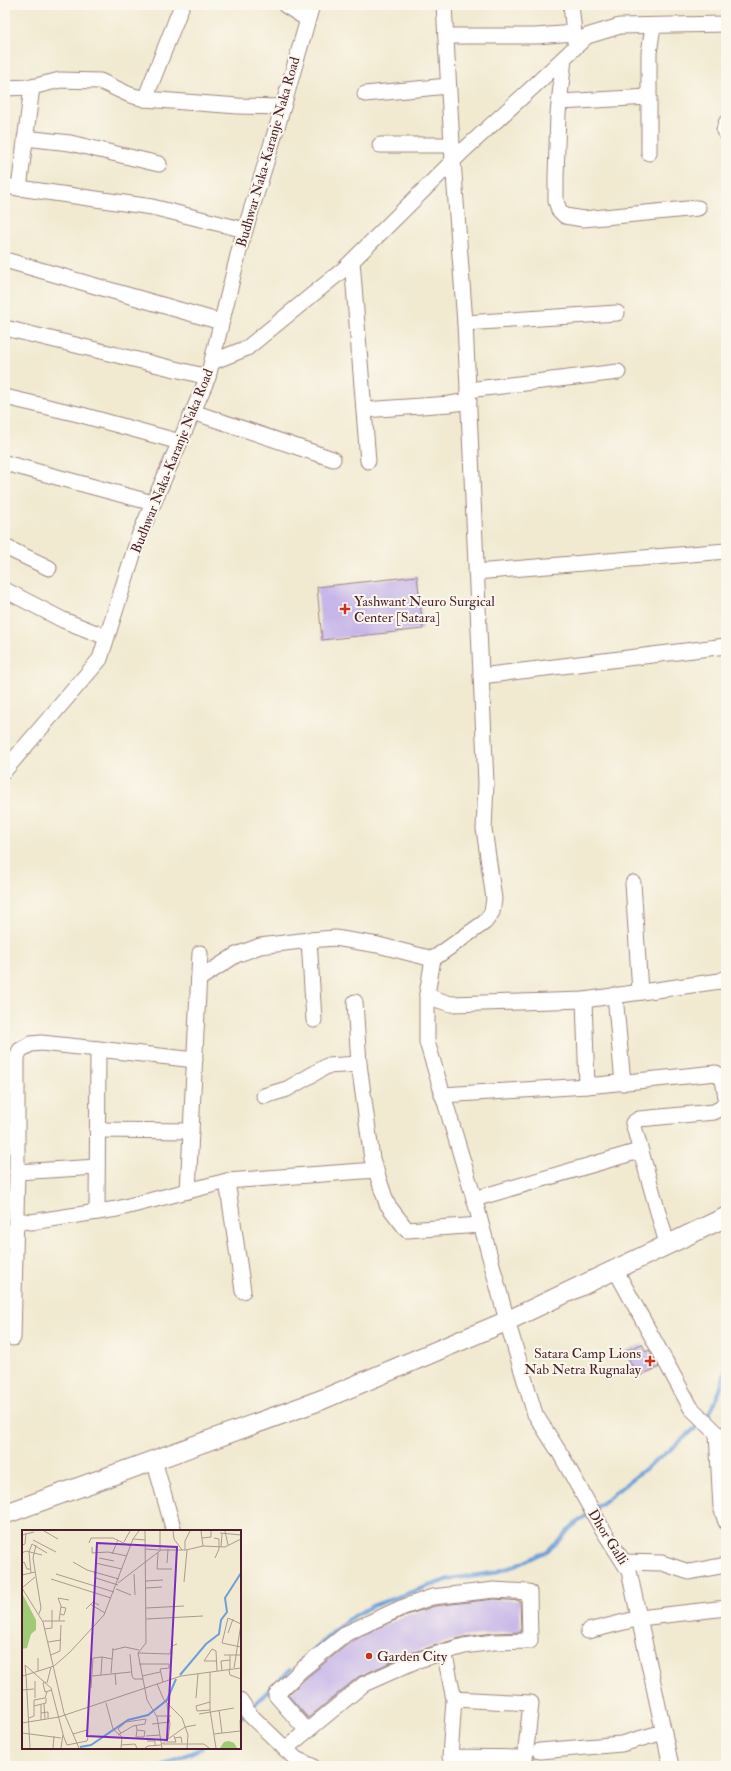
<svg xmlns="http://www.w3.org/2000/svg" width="731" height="1771" font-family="'IM FELL Double Pica',serif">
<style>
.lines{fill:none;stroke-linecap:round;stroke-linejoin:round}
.stream{stroke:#6d9fd8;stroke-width:4}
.building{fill:#c6b6e9}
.minor-casing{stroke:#9e847e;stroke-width:17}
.major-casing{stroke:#9e847e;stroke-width:21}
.minor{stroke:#fff;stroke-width:15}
.major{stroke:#fff;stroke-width:19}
.poi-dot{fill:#c8321e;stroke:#fbf7ec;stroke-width:1.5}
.labels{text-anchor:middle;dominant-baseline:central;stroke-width:4;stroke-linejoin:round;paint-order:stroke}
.street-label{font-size:14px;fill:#4a1f2b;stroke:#fbf7ec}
.poi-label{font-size:14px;fill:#4a1f2b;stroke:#fbf7ec;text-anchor:start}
.inset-river{fill:none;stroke:#6d9fd8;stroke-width:2}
.inset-road{fill:none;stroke:#ae998f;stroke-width:1}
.view{fill:#7b2cbf;fill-opacity:0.15;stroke:#7b2cbf;stroke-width:2}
.inset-edge{fill:none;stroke:#4a1f2b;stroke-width:2}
</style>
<rect width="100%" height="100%" fill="#fbf7ec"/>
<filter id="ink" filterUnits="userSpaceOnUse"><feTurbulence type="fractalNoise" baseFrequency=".025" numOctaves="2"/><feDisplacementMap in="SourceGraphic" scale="8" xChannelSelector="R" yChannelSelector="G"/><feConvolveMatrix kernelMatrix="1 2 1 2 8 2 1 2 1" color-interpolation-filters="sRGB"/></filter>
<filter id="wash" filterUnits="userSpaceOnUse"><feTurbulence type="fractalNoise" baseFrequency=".012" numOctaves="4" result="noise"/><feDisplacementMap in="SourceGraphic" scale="16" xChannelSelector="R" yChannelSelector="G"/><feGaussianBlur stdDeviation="0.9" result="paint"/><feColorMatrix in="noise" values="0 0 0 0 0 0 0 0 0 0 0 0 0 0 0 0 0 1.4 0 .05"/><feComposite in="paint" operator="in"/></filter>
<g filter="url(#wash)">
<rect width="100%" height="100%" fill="#f1ead1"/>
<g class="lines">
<g class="stream">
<path d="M706,1418C717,1403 721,1386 726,1369"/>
<polyline points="594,1509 676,1445 701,1423"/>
<polyline points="300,1662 347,1620 372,1606 449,1579 492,1573 518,1565 547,1551 562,1538 569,1529 589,1513"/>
<polyline points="240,1718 290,1670"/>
<polyline points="161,1766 202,1748"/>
</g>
</g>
<g id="blocks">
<g class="building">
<polygon points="417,576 423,629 322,640 317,587"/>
<polygon points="642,1344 646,1352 649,1350 659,1367 637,1377 625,1351"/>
<polygon points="494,1599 520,1601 521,1632 493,1633 463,1637 414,1652 358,1677 308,1718 288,1695 306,1678 348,1644 365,1634 404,1616 435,1606"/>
</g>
</g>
</g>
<g filter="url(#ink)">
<use href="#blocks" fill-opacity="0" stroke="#9e847e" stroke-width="1"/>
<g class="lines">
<g class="minor-casing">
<g id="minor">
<polyline points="285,5 307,19"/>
<polyline points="444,5 453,161 465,323 486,783 484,829 494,899 492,912 485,922 433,959 427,994 435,999 451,1004 584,1000 720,981 726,978"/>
<polyline points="571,5 575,42"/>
<polyline points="446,36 536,36 574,33"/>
<polyline points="564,58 558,114 556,177 556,201 559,210 565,216 583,219 698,208"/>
<polyline points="5,88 32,87 60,80 100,81 130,95 145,99 238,106 283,107"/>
<polyline points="365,94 448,86"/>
<polyline points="145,99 182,5"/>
<polyline points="560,102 649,97"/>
<polyline points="724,131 726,123"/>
<polyline points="25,138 70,143 159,164"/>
<polyline points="380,145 452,145"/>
<polyline points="649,153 649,53 653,26"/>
<polyline points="5,186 152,207 245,230"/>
<polyline points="19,188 32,87"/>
<polyline points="5,260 221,322"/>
<polyline points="352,261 368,461"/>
<polyline points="465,323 617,313"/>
<polyline points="5,328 208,377"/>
<polyline points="212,362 247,348 344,269 464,150 533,87 587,36 620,26 726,24"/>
<polyline points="468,390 618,372"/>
<polyline points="5,397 78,414 180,442"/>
<polyline points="364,410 450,404 469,401"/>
<polyline points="193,412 333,459"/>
<polyline points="5,463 153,503"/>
<polyline points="5,547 49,568"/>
<polyline points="476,572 726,551"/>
<polyline points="5,590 63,620 106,637"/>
<polyline points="481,676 726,646"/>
<polyline points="5,770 100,659 139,536 208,377 241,243 280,117 312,5"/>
<polyline points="633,883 640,992"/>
<polyline points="309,940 314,1020"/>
<polyline points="199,979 236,955 260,946 309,940 335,938 378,945 433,959"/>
<polyline points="427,994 427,1042 476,1205 507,1321 535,1414 561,1455 600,1525 629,1571 671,1766"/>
<polyline points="615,995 623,1083"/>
<polyline points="584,1000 587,1086"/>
<polyline points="355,1002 359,1064 372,1159 387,1204 407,1230 481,1225"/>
<polyline points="442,1095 587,1086 716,1073 723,1080 726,1097"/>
<polyline points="264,1096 287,1089 327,1066 359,1064"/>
<polyline points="97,1130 191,1131"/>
<polyline points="17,1172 97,1167"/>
<polyline points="227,1181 243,1291"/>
<polyline points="188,1191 200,953"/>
<polyline points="474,1199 639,1151"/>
<polyline points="97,1212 98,1049 195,1060"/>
<polyline points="16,1220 31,1222 117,1209 227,1181 376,1170"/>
<polyline points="667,1244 633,1123 639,1119 714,1112 723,1107 726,1098"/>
<polyline points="615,1269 691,1408 726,1442"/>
<polyline points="13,1338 17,1172 17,1057 20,1050 31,1044 41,1043 98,1049"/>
<polyline points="717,1434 721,1507 726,1522"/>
<polyline points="154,1460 174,1531"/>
<polyline points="624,1562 662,1563 689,1572 726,1565"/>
<polyline points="588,1631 640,1618 726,1608"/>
<polyline points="444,1651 454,1699 531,1703 525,1758 450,1757 454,1699"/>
<polyline points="240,1700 250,1715 296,1759 312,1766"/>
<polyline points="285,1749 364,1684 418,1660 464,1646 494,1642 530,1641 529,1592 494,1590 432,1597 401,1608 347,1633 300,1671 276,1695 307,1731"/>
<polyline points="540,1751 621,1744 664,1732"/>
</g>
</g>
<g class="major-casing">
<polyline id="major" points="5,1514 321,1400 507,1321 726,1217"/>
</g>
<use href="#minor" class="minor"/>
<use href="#major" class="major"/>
</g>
</g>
<g class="poi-dot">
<path d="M343 603h4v4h4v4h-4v4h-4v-4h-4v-4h4z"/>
<path d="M648 1355h4v4h4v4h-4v4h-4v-4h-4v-4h4z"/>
<circle cx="369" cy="1656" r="4"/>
</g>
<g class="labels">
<g class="street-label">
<text transform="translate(268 152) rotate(-74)">Budhwar Naka-Karanje Naka Road</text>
<text transform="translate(172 461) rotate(-68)">Budhwar Naka-Karanje Naka Road</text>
<text transform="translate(608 1537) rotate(58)">Dhor Galli</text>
</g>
<g class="poi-label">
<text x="354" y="601">Yashwant Neuro Surgical<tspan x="354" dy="16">Center [Satara]</tspan></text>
<text x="641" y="1353" text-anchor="end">Satara Camp Lions<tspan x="641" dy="16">Nab Netra Rugnalay</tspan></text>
<text x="377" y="1656">Garden City</text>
</g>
</g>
<g transform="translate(22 1530)">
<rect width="219" height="219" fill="#f1ead1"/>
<path d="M0,63L14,90V100L9,104L5,118L0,119ZM207,211L212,213L215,218H198L202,212Z" fill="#9fca76"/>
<path class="inset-river" d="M158,145L184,114L197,104L199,90L205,82L203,68L219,43M58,217L69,215L106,190L126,185L145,170L154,149"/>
<path class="inset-road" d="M22,1L36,9M123,1L124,113L116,123L148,124L150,116L155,114M151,1L152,9L160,20M203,1L206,15M198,3L219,5M0,5L12,2M180,8L189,7V1M192,8L197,9V19L193,28M111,9L123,10M11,10L34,22M102,12L108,1M67,13L69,8H91L108,16M0,15L3,14L4,3M14,15L11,28L19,78L17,84M181,16L203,17L219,9M70,17V23L86,22L105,26M199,17L200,4M123,19L137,20M163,20V11L168,1M138,21V1M0,23L4,21L20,25M136,23L135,39H150M90,24L96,10M77,28L92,31M51,32L65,40L97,49M73,33L100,39M145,33L146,19M0,34L2,32L5,39H8M72,41L74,48L96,55M9,43L7,22L10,14L25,23M34,44L92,62M112,44L113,65M0,45L13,42M29,49L89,68M124,51L141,50M162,52L165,20M96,53L139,20H164L181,16L179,1M0,58L13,47M0,58L21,92L42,183L57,218M124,58L140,57M94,59L109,65M68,74L83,83M124,78L162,76M64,79L71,72L77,75M38,84L42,85L44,78L39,77M124,89L181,86M21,91H43M37,91L39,76L36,68L47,70M219,94L206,88L200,113L219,117M23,99L30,98V80M206,103L211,89M26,112L39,110M91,120L103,117L117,120M116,123L125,170L135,187L140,218M108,124L110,146L112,149H121M29,125L38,121L39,95M202,125H219M194,131H182L190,119L194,121L195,141M117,134H147V138L138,139L141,152M32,136L48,122L82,85L111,9L117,1M212,138L219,94M208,139V125M207,140L208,145L219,149M16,141V128M200,141L199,131L208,130M188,142V180L194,218M89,143L91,118M93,143L94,155M79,145L80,127L90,129M0,146L4,145L3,135L29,158L41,204L39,218M70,146L109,142M120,146L138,142M13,151V168M24,152L21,153L23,162L30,160M25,153L29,137M135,154L142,170L160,188L166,205L165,218M69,158L71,128L80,127M0,160L12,159M174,168L176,144M188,172L174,176L175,181L188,180M84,173L91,199L100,207L99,218M22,174L23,189M145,174L148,194L146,209L163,197L174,195M19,175V190M12,176L24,173V168M197,180L200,203M19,183L26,182V188M177,184L212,178M135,186H149M7,188L12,186V170L23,168L25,162M218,190L219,216M0,193L37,187L159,146L219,138M130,194L148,192M114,195L115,200L123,201L122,207H114L115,200M0,203L39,208M51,204L65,200M192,204L218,201M41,205L45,215L65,211L66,207M96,205L111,196L123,194L124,189L104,192L96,199L99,203M124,206L138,205M153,208L159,207L160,213M125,211H133V216M144,212H154L152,206M141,214H182L187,218M99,215L113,214L115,218M8,218L4,145L32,136M31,218L32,206M123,218L126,216L139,215L146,209"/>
<path class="view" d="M75,13L155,17L145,210L65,206Z"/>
<rect width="219" height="219" class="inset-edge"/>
</g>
<rect width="731" height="1771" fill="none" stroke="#fbf7ec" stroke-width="20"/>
</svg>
